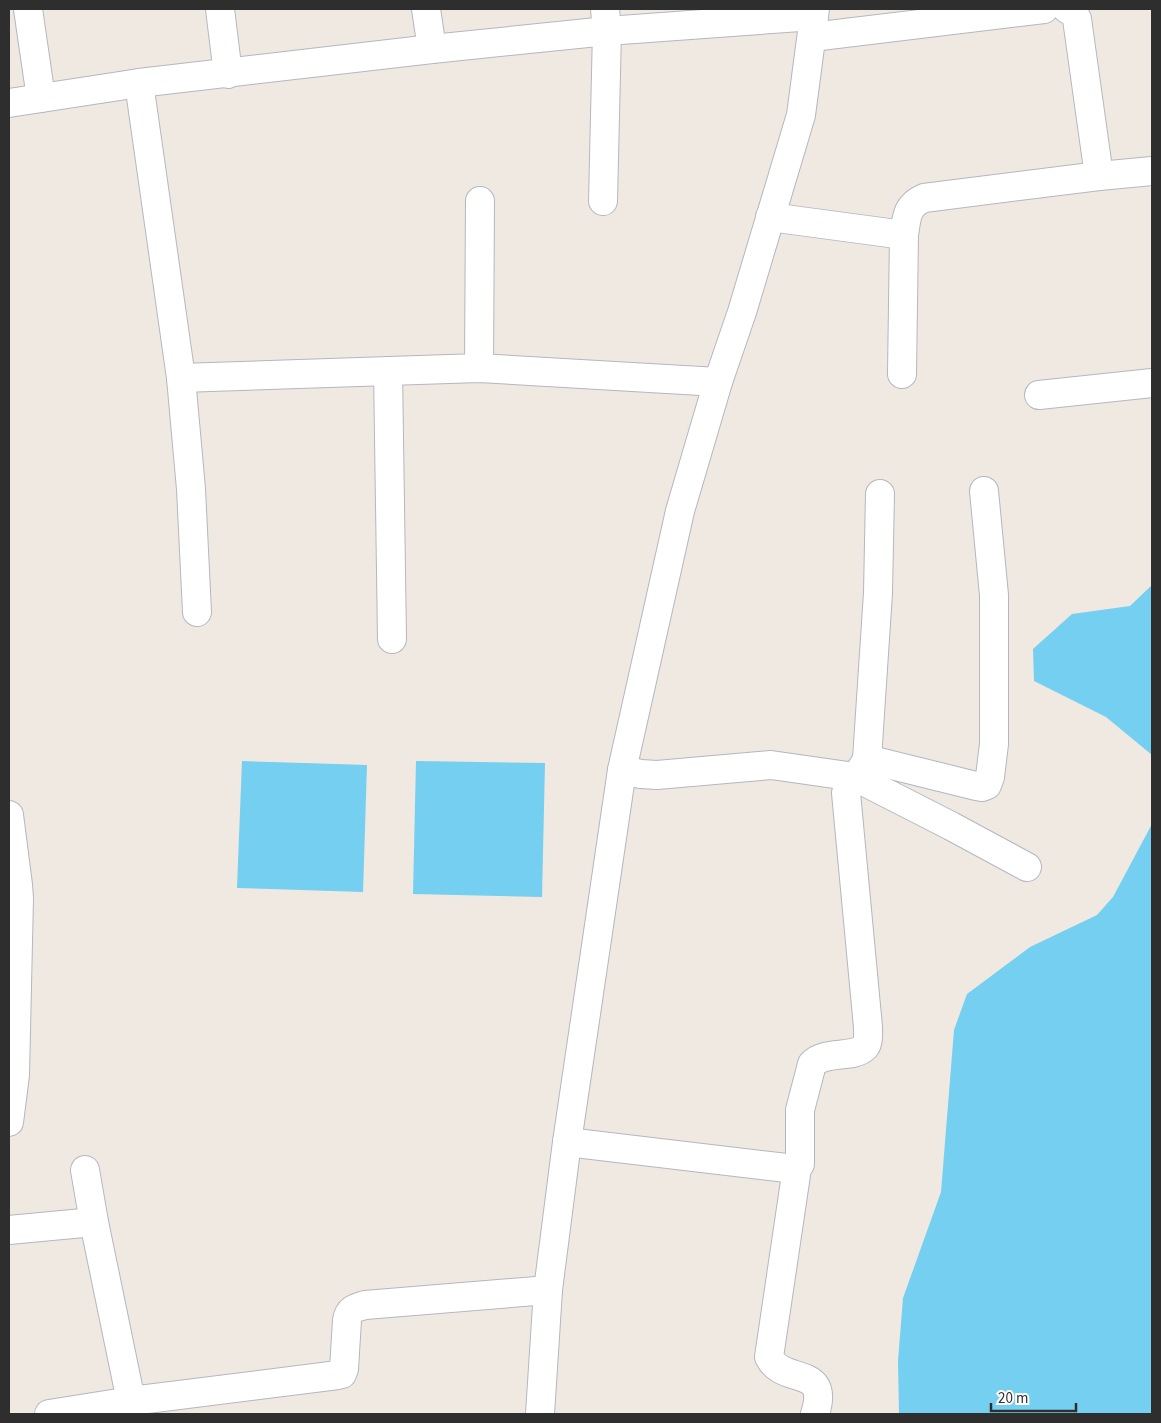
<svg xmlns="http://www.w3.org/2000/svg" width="1161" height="1423" font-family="'Source Sans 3',sans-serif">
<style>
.water{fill:#75cff0}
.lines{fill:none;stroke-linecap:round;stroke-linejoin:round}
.street-casing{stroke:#b4b7c1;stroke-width:30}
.street{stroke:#fff;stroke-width:28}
</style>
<rect width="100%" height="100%" fill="#efe9e1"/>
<g class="water">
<polygon points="1152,585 1152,755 1106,717 1034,681 1033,649 1072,614 1130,606"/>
<polygon points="242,761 367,765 363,892 237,888"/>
<polygon points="416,761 545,763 542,897 413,894"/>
<polygon points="1152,824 1152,1414 899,1414 898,1361 903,1298 941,1192 954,1030 967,994 1030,947 1097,915 1113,897"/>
</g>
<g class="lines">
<g class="street-casing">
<g id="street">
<polyline points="28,9 41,98"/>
<polyline points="220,9 228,74"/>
<polyline points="426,9 432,49"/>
<polyline points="1067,9 1074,13 1077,19 1099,176"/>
<polyline points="812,37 1044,9"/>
<polyline points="139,83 181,378 191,489 197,612"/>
<polyline points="9,103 139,83 432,49 607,31 814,16"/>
<polyline points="603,201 607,31 605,9"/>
<polyline points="770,217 904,235"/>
<polyline points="479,368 480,201"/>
<polyline points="388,371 392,639"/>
<path d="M902,374L904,235C907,217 906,206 924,198L1099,176L1152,171"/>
<polyline points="181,378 479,368 718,382"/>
<polyline points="1039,395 1152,383"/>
<polyline points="867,759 976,786 982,787 987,785 990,777 994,744 994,595 984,491"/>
<polyline points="622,770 641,774 657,775 771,765 855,777 951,826 1027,867"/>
<polyline points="9,815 18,885 19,898 15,1075 9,1122"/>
<path d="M567,1142L795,1169L800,1164V1110L812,1064C825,1050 853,1059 865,1047C869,1042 868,1033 868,1027L846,793C850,780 861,772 867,759L878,593L880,494"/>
<path d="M797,1168L769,1357C783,1386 831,1364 815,1414"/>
<polyline points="85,1170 94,1222 131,1401"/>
<polyline points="9,1230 94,1222"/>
<path d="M49,1414L131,1401L338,1375L342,1374L344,1369L347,1320C349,1309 355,1308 365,1305L548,1290"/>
<polyline points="540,1414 548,1290 567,1142 622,770 680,511 718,382 742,312 801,115 815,9"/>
</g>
</g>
<use href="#street" class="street"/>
</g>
<rect width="1161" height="1423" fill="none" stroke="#2e2e2e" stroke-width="20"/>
<path d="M991 1403v8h85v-8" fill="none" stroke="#2e2e2e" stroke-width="2.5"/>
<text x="998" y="1403" font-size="15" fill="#2e2e2e" stroke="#ffffff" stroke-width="4" paint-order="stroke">20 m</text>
</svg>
